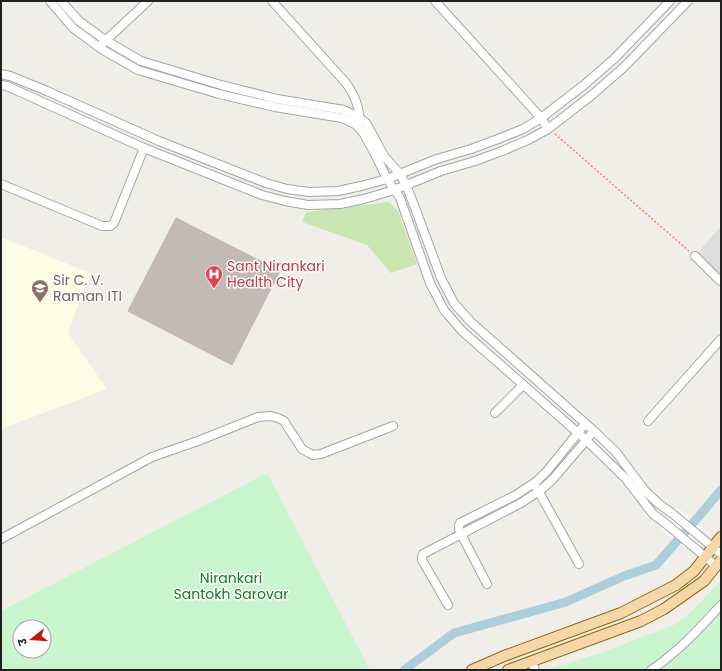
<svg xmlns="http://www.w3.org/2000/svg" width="722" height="671" font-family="Poppins,'Noto Sans Devanagari',sans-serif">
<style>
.residential{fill:#dfdede}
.education{fill:#fcfde5}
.grass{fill:#cae6b2}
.park{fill:#c9f6ce;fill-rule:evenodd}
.pier{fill:#fff}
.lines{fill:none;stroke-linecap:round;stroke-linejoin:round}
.canal{stroke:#accfdb;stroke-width:9}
.building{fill:#c1bab5;stroke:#c1b6ab}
.minor-casing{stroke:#a5a5a5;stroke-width:10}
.major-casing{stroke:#936a0b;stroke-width:12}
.path{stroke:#f18979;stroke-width:1.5;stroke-dasharray:2 2;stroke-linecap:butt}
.minor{stroke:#fff;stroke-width:8}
.major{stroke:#f6d7a8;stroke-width:10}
.labels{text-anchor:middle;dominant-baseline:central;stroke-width:3;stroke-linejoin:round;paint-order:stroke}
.health-label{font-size:14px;fill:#be3a42;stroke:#fff;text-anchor:start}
.education-label{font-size:14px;fill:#785e54;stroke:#fff;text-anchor:start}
.park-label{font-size:14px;fill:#147a1f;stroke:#fff}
</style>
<rect width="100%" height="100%" fill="#f0eee8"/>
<polygon class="residential" points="721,226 721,279 695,256"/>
<polygon class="education" points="1,237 90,273 68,333 107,389 1,429"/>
<polygon class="grass" points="389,202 398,211 417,264 391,273 367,245 302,222 306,212"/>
<g class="park">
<path d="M267,473L370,670H1V611ZM20,627H44V651H20Z"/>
<polygon points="721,581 721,670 544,670 601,653 674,625 688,615"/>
</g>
<polygon class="pier" points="677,508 703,529 686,549 661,528"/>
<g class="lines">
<polyline class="canal" points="404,670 454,633 566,602 624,576 656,565 700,515 721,490"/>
</g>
<polygon class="building" points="176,218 280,271 232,365 128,311"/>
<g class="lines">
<g class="minor-casing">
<g id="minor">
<polyline points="50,1 73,28 103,50 138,70 219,94 275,107 342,118 355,124 360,129 364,134 378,160 387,179 400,198 430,283 444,310 462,331 586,440 626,479 653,514 665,523 716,566"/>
<polyline points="61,1 79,21 105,40 141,61 221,85 277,99 344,110 360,118 366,123 370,130 384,156 400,174 406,185 414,205 441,278 454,303 471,322 594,431 616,452 645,491 659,504 673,514 721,554"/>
<path d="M272,1L346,83C355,96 359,106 360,122"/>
<polyline points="435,1 541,118 548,129"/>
<polyline points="102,44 148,1"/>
<polyline points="1,74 10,76 47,91 159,141 266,183 287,189 309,192 338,191 361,186 387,179 437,159 471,149 498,139 523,129 541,118 584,85 615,58 670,1"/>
<polyline points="1,85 7,86 144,148 262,195 285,201 308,205 340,204 364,199 394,190 441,171 475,161 502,151 528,140 548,129 592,95 624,67 688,1"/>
<polyline points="1,184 102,226 110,226 114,223 144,148"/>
<polyline points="695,256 717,278 721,281"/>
<polyline points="495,413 523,385"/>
<polyline points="648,421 721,339"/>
<polyline points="536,487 579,564"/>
<polyline points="1,539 152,457 198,441 258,417 271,416 278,418 284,421 302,449 309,453 313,455 321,454 393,426"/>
<path d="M487,584L461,534C459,530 458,526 460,523L516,495L537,481L547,471L585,424"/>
<polyline points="448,605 422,560 422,557 423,554 521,503 542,489 553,479 594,431"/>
<polyline points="532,661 535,670"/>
<path d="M651,670C677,653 700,628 721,605"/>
</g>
</g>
<g class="major-casing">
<g id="major">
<polyline points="472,670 504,656 621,613 676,585 694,571 721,537"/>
<polyline points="508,670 641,621 664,609 704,581 721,560"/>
</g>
</g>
<polyline class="path" points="555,134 689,251"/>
<use href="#minor" class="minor"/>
<use href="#major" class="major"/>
</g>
<defs>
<g id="hospital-pin" transform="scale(0.9)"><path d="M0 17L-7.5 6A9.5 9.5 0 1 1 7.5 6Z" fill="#e0444e" stroke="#fff"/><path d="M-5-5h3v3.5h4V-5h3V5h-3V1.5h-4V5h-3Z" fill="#fff"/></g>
<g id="university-pin" transform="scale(0.9)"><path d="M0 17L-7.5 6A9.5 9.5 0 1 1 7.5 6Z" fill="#8d6e63" stroke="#fff"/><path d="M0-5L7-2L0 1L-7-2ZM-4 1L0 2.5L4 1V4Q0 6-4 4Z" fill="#fff"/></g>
</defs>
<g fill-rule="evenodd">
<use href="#hospital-pin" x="214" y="274"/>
<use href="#university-pin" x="40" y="288"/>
</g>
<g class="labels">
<g class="health-label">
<text x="227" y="266">Sant Nirankari<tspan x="227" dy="16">Health City</tspan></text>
</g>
<g class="education-label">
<text x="53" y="280">Sir C. V.<tspan x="53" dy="16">Raman ITI</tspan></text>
</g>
<g class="park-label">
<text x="231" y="578">Nirankari<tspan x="231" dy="16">Santokh Sarovar</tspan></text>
</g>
</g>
<rect width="722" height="671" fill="none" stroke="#212121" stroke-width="4"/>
<g transform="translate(32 639) rotate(253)"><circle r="19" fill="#ffffff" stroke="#a6a6a6"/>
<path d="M0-3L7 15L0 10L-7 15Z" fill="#c4140e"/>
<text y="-6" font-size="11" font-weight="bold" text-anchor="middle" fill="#212121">उ</text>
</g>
</svg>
